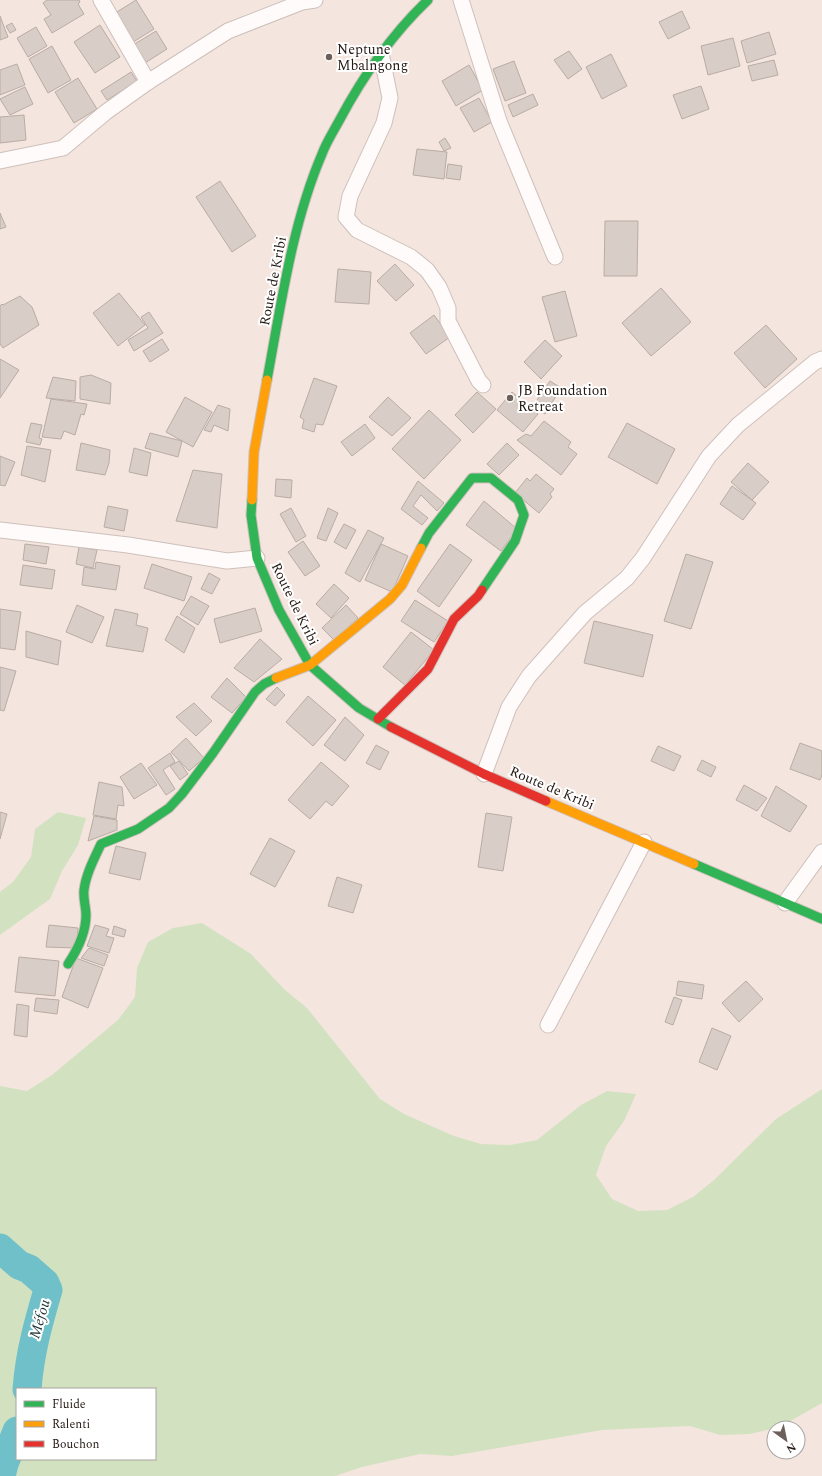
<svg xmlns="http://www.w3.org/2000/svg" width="822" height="1476" font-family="Spectral,serif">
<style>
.green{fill:#d2e2c0;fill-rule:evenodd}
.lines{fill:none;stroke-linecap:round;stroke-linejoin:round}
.river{stroke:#70c0c9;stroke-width:29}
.building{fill:#d9cec7;stroke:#b8aca5}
.street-casing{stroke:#cec0bb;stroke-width:17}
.fast-casing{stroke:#cec0bb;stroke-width:11}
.slow-casing{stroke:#cec0bb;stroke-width:11}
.jam-casing{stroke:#cec0bb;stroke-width:11}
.street{stroke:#fefbfa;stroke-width:15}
.fast{stroke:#30b455;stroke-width:9}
.slow{stroke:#ff9f0a;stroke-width:9}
.jam{stroke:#e5322d;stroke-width:9}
.poi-dot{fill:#6d605a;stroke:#fff;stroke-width:1.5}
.labels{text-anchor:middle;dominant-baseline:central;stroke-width:4;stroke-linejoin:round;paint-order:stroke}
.poi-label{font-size:14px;fill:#241813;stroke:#fff;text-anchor:start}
.street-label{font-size:14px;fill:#241813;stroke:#fff}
.water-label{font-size:15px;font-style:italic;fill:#1d3235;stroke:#fff}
</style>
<rect width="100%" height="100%" fill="#f5e5df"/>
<g class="green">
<polygon points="58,812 86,818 78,845 62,871 50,899 0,935 0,892 13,882 31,857 35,829"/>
<path d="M202,923L251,954L284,989L307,1008L380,1099L404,1114L454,1136L481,1144L510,1145L537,1140L581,1105L607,1091L636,1094L624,1121L606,1146L596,1175L612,1199L638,1211L667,1210L693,1197L714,1180L776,1119L822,1089V1403L780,1427L750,1434L720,1435L690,1426L602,1430L452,1456L420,1454L362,1467L335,1476H0V1086L27,1091L52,1075L118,1020L135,997L137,968L148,942L173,928ZM17,1389H155V1459H17Z"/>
</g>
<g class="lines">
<g class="river">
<path d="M0,1248L19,1265L29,1269L45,1283L48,1290C38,1324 30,1352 27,1389"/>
<polyline points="1,1476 4,1464 17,1431"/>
</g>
</g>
<g class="building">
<polygon points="47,0 79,0 80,2 78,4 84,14 52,33 44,19 51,15 43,3"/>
<polygon points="136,0 154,29 130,44 112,15"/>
<polygon points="682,11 690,28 668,39 659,22"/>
<polygon points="0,16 8,37 0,40"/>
<polygon points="12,23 16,30 10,33 6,26"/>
<polygon points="100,25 120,57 95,73 74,42"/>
<polygon points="36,27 47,46 28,57 17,38"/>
<polygon points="156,31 167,49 145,63 133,45"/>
<polygon points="769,32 776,54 747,63 741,41"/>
<polygon points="733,38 740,66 708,75 701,46"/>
<polygon points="52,46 71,80 48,93 29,59"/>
<polygon points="569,51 582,69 568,79 554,60"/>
<polygon points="611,54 627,86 602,99 586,67"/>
<polygon points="774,60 778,75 752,81 748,66"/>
<polygon points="514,61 526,93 505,101 493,69"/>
<polygon points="17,64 25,85 0,95 0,70"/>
<polygon points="469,65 483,90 456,106 442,81"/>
<polygon points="131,72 137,81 107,100 101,91"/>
<polygon points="78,78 97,109 74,123 55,92"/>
<polygon points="701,86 709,109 682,119 673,95"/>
<polygon points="25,87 33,104 10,115 0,99"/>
<polygon points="533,94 538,105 513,117 508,105"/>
<polygon points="479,98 492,122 474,132 460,108"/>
<polygon points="24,115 26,140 0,143 0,117"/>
<polygon points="445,138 451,148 444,151 439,142"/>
<polygon points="417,149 447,152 444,179 413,175"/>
<polygon points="448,164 462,166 460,180 446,178"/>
<polygon points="220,181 256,236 232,252 196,197"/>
<polygon points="0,213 6,227 0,229"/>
<polygon points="605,221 638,221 637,276 604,276"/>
<polygon points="395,264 414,285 396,301 377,281"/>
<polygon points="338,269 371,272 369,304 335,302"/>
<polygon points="661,288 691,322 651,356 622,323"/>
<polygon points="565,291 577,336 555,342 542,297"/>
<polygon points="119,293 145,325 118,346 93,313"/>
<polygon points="20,296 32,307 39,325 3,348 0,344 0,306 2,304 3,305"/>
<polygon points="149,312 163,333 134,351 128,340 148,328 141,317"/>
<polygon points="434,315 450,337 426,354 410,333"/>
<polygon points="766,325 797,359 765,388 734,353"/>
<polygon points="162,339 169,350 150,362 143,351"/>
<polygon points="545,340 562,356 541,379 524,362"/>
<polygon points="0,359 19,370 0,398"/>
<polygon points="91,375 111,383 110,404 80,399 80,377"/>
<polygon points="53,377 76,381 75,401 46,398"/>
<polygon points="314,378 337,386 323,425 316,424 314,432 302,428 304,420 300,417"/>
<polygon points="550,381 561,388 545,414 533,406"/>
<polygon points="477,392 496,409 473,433 455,415"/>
<polygon points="512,392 538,414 523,432 497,410"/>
<polygon points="185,397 212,412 193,447 166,432"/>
<polygon points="388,397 411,418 392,436 369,417"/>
<polygon points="51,399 87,404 84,415 81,414 75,435 64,431 61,439 42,437"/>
<polygon points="218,405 230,409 228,431 214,425 211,432 204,430"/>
<polygon points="429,410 461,440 424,479 392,449"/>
<polygon points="544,421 571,442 568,447 577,454 561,475 517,440 526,434 531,436"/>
<polygon points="31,423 42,425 39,438 42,439 40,445 26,442"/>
<polygon points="627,423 675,449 657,484 608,457"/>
<polygon points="365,424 375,438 352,456 341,442"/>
<polygon points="150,433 182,441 178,457 145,448"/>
<polygon points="81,443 110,450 109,463 105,475 76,470"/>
<polygon points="507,443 519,455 499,475 487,464"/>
<polygon points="27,446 51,450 45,482 21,475"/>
<polygon points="134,448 151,453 147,476 129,472"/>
<polygon points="0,456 15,462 5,486 0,485"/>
<polygon points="748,463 769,482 752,500 731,482"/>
<polygon points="193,470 222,474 217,528 176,521"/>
<polygon points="536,474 554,489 550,494 552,497 539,513 515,493 527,478 530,481"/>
<polygon points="276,479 292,480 291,498 275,496"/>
<polygon points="418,481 444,503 437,511 421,495 413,506 428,518 422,525 401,509"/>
<polygon points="732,486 756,503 743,520 720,504"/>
<polygon points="484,501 517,529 501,551 466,525"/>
<polygon points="108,506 128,510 124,531 104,527"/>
<polygon points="291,508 306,536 296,542 280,514"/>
<polygon points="328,508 338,513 326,541 317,538"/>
<polygon points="344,524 356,530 346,549 334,542"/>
<polygon points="368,530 384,538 360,582 345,573"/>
<polygon points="303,541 320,566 305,576 288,552"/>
<polygon points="25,544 49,547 46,564 23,560"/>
<polygon points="381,544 408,556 392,592 365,580"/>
<polygon points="450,544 472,560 439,607 417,591"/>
<polygon points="79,547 97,550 93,568 76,564"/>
<polygon points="686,554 713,562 691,629 664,621"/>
<polygon points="96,562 120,566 116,590 82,585 84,567 95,569"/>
<polygon points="152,564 192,577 184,601 144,588"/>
<polygon points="23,565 55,570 52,589 20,585"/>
<polygon points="209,573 220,579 212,594 201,589"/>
<polygon points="334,584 349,598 331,618 316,604"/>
<polygon points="191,596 209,606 198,625 180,614"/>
<polygon points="415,600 448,621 434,642 401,621"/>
<polygon points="77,605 104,617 92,643 66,632"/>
<polygon points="346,605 358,618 334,640 322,628"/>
<polygon points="255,608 262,631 220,643 214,619"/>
<polygon points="0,609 21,612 15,650 0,648"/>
<polygon points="115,609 138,614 136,625 148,628 143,652 106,646"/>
<polygon points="177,616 195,628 184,653 165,640"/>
<polygon points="594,621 653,635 643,677 584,663"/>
<polygon points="26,631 61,641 58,665 26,657"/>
<polygon points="411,632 434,650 405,685 383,667"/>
<polygon points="260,639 282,659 254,682 234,668"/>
<polygon points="0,667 16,671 4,711 0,710"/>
<polygon points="227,678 246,697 232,713 211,697"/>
<polygon points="277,687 285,695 275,706 266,699"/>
<polygon points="308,696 336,720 313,746 286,722"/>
<polygon points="194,703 212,721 196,736 176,717"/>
<polygon points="345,717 364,735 345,761 324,745"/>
<polygon points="186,738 204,758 189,771 171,752"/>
<polygon points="800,743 822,751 822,775 820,780 790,769"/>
<polygon points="376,745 389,752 380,770 366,763"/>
<polygon points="658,746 681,756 674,771 651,761"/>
<polygon points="170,753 175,762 163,770 175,789 166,795 148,768"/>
<polygon points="702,760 716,767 711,777 697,770"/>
<polygon points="179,761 188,774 180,780 170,766"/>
<polygon points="321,762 349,786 332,806 326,801 310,819 288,800"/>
<polygon points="141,763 157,785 134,799 120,777"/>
<polygon points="99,782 122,787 124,806 118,805 116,819 93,815"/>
<polygon points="744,785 767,798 757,811 736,800"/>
<polygon points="776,786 807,806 790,832 761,816"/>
<polygon points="0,812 7,814 0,839"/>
<polygon points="486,813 512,817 503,871 478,867"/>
<polygon points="94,816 117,820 117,830 88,841"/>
<polygon points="270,838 295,851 275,887 250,874"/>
<polygon points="116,846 146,853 140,880 109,873"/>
<polygon points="337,877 362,885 353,913 328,906"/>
<polygon points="49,925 78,928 76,948 46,947"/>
<polygon points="95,925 109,929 106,936 114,938 109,953 87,946"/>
<polygon points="114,926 126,930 124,937 112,934"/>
<polygon points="89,948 108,955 104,966 81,958"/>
<polygon points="19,957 59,961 55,996 15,992"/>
<polygon points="76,958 103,968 88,1008 62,997"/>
<polygon points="678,981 704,985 702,999 676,995"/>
<polygon points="746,981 763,999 739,1022 722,1003"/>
<polygon points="674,997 682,1000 673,1025 665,1022"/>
<polygon points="36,998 59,1000 57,1014 34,1011"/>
<polygon points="17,1004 29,1006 27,1037 14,1035"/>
<polygon points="712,1028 731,1036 717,1070 699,1062"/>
</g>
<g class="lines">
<g class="street-casing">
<g id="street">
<polyline points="101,0 148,82"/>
<polyline points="461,0 499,121 555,257"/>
<polyline points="381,53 390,98 384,123 350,196 346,217 357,230 411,257 427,270 439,287 448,308 448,321 479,381 483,385"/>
<polyline points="0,161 63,148 106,112 148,82 228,31 302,2 315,0"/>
<polyline points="0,530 128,545 227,561 257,558"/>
<polyline points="484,774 509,707 529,676 585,613 627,578 643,558 709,456 738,425 815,362 822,359"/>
<polyline points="785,903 822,852"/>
<polyline points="548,1025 644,842"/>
</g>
</g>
<g class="fast-casing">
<g id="fast">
<path d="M267,380C281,305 292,224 322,154C326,143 333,132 339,121C363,76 391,35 428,0"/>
<polyline points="252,500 251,515 257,558 279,610 310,665 359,708 391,727"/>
<polyline points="421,548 429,533 472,478 491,478 518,500 524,515 515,541 482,590"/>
<polyline points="694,864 822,919"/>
<path d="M68,964C78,949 86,933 86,915C86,907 83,899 84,890C86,874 94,859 101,844L138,829L169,808L182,794L213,753L255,692L264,684L276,678"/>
</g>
</g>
<g class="slow-casing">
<g id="slow">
<polyline points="252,500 254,452 267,380"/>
<polyline points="276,678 310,665 390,599 402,585 421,548"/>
<polyline points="546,801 694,864"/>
</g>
</g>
<g class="jam-casing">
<g id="jam">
<polyline points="378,719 428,669 454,619 478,596 482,590"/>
<polyline points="391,727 484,774 546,801"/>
</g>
</g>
<use href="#street" class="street"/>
<use href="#fast" class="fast"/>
<use href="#slow" class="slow"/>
<use href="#jam" class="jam"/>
</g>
<g class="poi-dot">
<circle cx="329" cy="57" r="4"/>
<circle cx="510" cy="398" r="4"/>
</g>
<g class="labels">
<g class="poi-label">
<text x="337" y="49">Neptune<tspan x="337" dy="16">Mbalngong</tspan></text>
<text x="518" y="390">JB Foundation<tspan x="518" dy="16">Retreat</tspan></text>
</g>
<g class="street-label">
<text transform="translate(273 281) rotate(-79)">Route de Kribi</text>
<text transform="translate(295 604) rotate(64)">Route de Kribi</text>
<text transform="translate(552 788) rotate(23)">Route de Kribi</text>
</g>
<g class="water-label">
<text transform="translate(40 1319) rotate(-74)">Méfou</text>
</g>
</g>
<rect x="16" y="1388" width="140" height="72" fill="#ffffff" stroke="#a7a3a1"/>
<rect x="24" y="1401" width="20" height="6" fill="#30b455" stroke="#a7a3a1"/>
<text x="52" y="1408" font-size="12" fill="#241813">Fluide</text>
<rect x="24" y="1421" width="20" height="6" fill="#ff9f0a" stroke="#a7a3a1"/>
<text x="52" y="1428" font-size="12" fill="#241813">Ralenti</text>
<rect x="24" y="1441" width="20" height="6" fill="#e5322d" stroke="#a7a3a1"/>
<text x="52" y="1448" font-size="12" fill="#241813">Bouchon</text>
<g transform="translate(786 1440) rotate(147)"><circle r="19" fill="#ffffff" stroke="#a7a3a1"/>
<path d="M0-3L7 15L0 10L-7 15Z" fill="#6d605a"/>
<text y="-6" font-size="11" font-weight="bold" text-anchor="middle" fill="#241813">N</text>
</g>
</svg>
